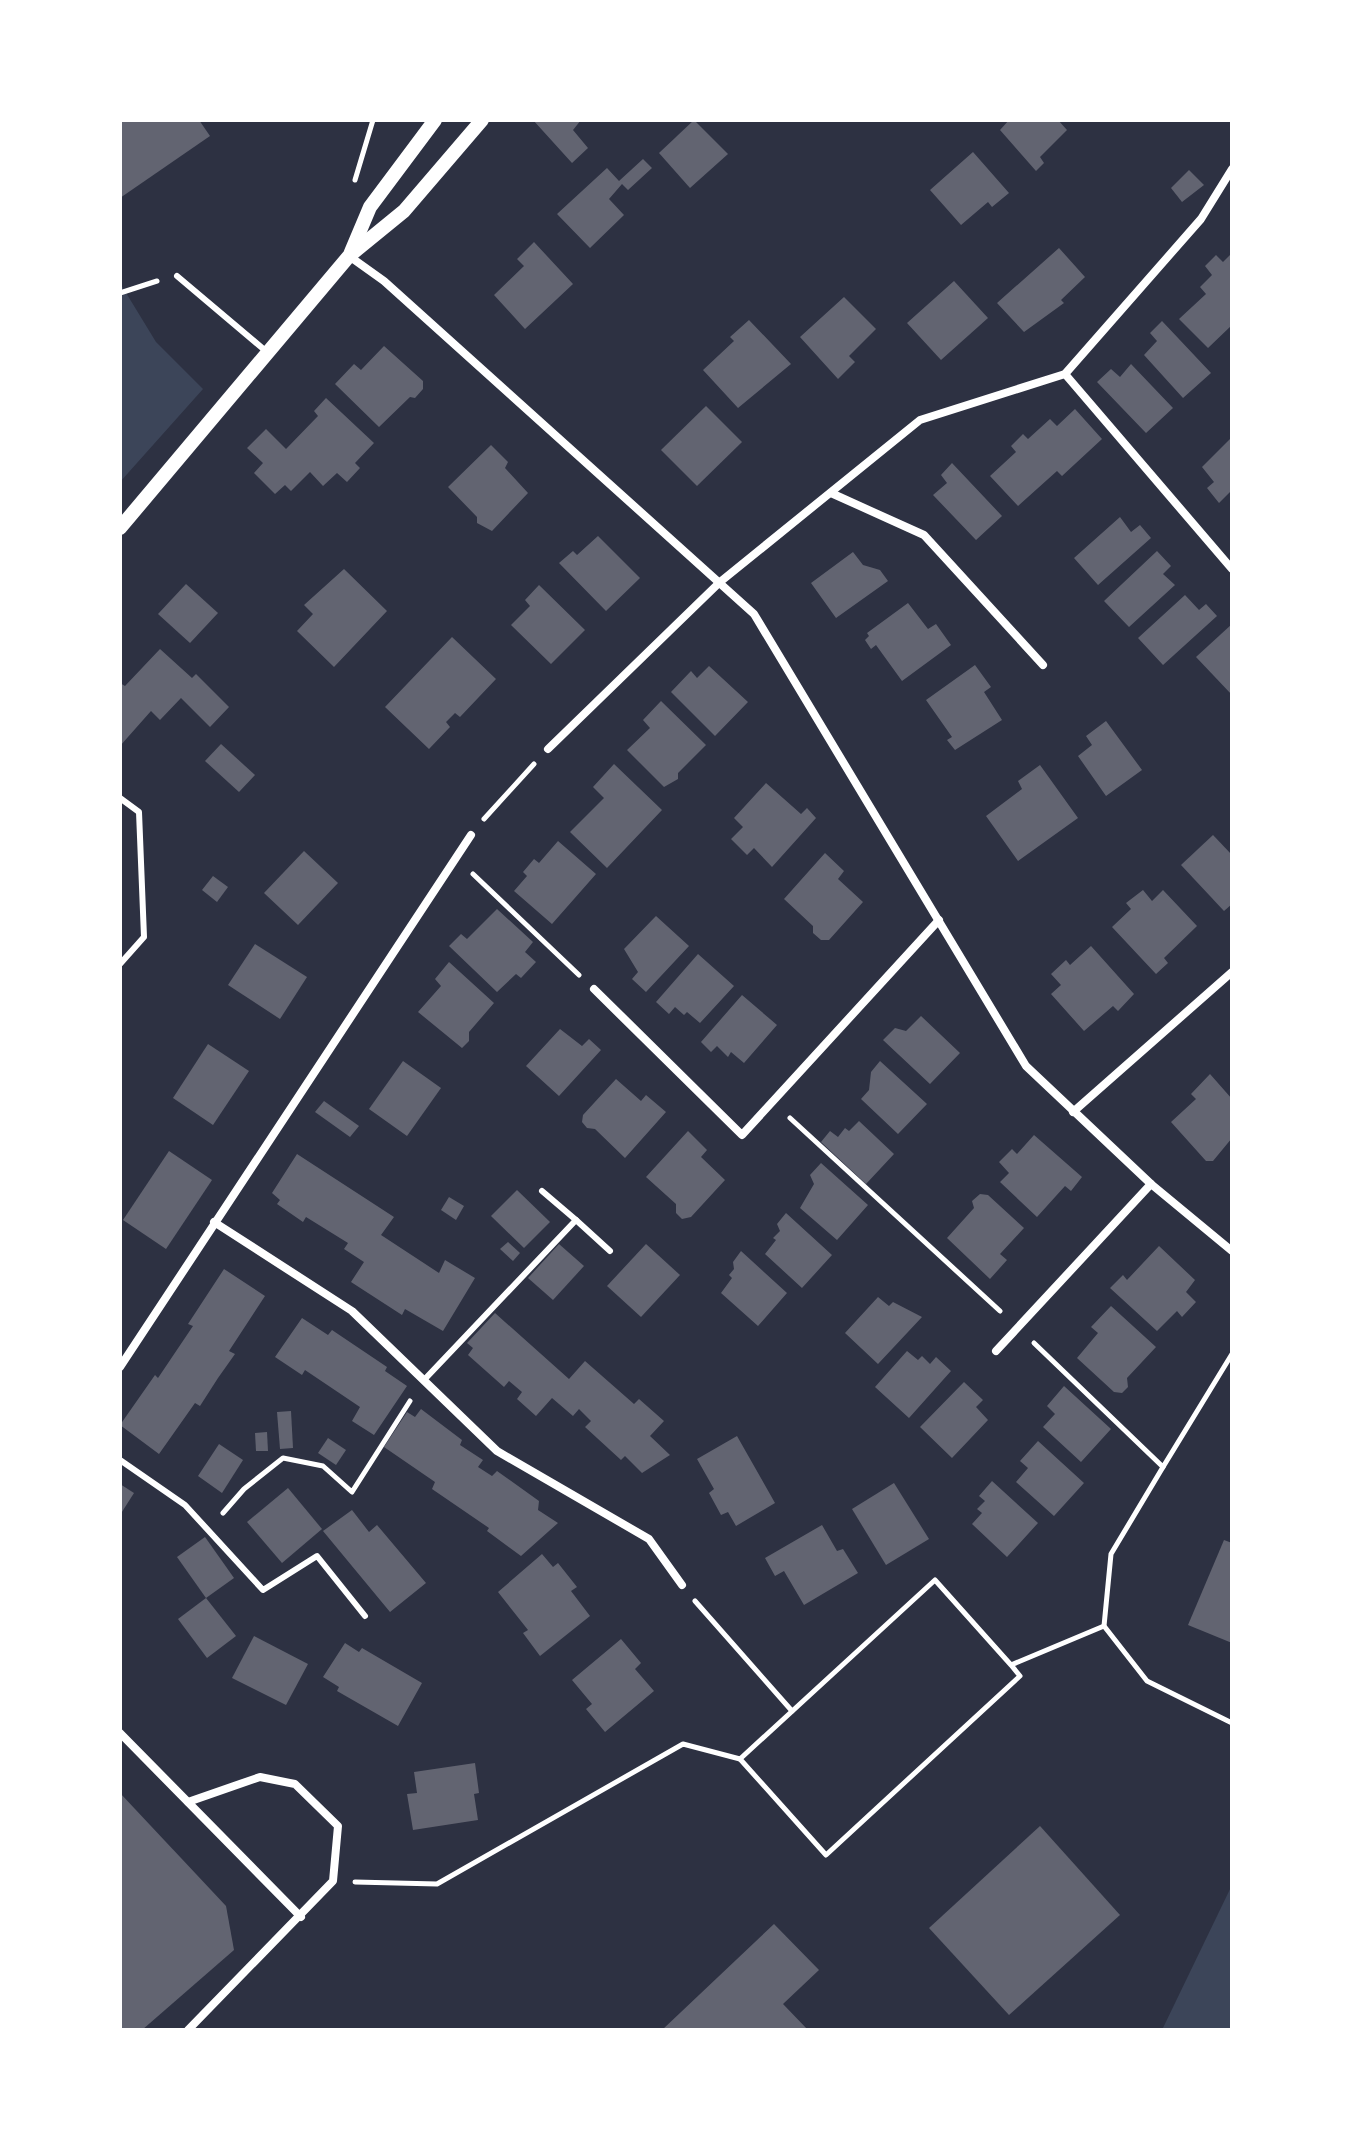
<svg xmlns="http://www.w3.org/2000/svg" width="1352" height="2150" font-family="'Space Grotesk',sans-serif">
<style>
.green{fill:#3c4559}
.building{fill:#626471}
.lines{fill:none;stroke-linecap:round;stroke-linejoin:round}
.path{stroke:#fff;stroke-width:5}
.service{stroke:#fff;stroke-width:6}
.minor{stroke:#fff;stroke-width:8}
.tertiary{stroke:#fff;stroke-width:14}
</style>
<rect width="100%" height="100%" fill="#2d3142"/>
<g class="green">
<polygon points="120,283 156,342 203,389 120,482"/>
<polygon points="1232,1885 1232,2030 1162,2030"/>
</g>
<g class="building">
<polygon points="120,120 199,120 210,136 120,198"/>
<polygon points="533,120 581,120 573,130 588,148 572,163"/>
<polygon points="694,120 728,154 690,188 659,153"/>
<polygon points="1009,120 1058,120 1067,130 1040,157 1044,163 1036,171 1000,130"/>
<polygon points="973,152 1009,193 992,207 988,202 961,225 930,190"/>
<polygon points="643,159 652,168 628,190 622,184 609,199 624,215 590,248 557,214 607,168 619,181"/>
<polygon points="1189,170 1204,185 1182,202 1171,188"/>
<polygon points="534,242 573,284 525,329 494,295 524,266 517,259"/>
<polygon points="1059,248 1085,277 1061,300 1064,303 1024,332 997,303"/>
<polygon points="1232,253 1232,325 1208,348 1179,319 1206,294 1200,287 1212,275 1205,266 1216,255 1223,262"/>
<polygon points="954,281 988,318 941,360 907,323"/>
<polygon points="844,297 876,329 849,356 855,362 838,379 800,337"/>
<polygon points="749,320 791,364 738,408 703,370 734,341 730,337"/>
<polygon points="1162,321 1211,373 1183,398 1144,355 1157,341 1150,333"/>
<polygon points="384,346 423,381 423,389 415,398 410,397 379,427 335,384 354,364 361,370"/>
<polygon points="1131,364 1173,408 1146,433 1097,382 1111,369 1120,377"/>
<polygon points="326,398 374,443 355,463 360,468 347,482 337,473 323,486 310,472 291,491 285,485 275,494 254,473 263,463 247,448 266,429 286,449 318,416 314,411"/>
<polygon points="706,406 742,442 697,486 661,450"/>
<polygon points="1075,409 1102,439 1062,476 1057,471 1018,506 990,476 1016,452 1011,446 1023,434 1028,439 1050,419 1057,426"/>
<polygon points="1232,437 1232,490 1219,503 1207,488 1214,482 1202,467"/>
<polygon points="491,445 508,462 505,468 528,493 492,531 477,523 477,517 448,487"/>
<polygon points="952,463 1002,516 976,540 933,495 947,483 941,475"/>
<polygon points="1120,517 1131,532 1140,525 1151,538 1098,585 1074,558"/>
<polygon points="598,536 640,578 606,611 559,563 573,551 577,555"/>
<polygon points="1157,551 1171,566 1163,574 1175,585 1129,627 1104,601"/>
<polygon points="853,552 863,565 880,570 888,581 836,618 811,583"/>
<polygon points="344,569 387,611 334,667 297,631 313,614 304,605"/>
<polygon points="186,584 218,613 190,643 158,614"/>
<polygon points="539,585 585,630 551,664 511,625 530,606 525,600"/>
<polygon points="1185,595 1199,610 1206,604 1217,616 1163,665 1138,638"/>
<polygon points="908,603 928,629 936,624 951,645 902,681 876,645 871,649 865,640 869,636 867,633"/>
<polygon points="1232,624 1232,695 1196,657"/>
<polygon points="452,637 496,679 460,717 455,713 446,722 450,727 429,749 385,707"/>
<polygon points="160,649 192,678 196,674 229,707 210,727 181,698 160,720 151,711 120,746 120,683 125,686"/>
<polygon points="975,665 991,687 984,692 1002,720 955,750 947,740 952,737 926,700"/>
<polygon points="709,666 748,702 715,736 671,692 691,671 697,678"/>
<polygon points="661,701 706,745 678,773 678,779 664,787 627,750 650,728 643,720"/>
<polygon points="1106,721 1142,770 1106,796 1078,756 1092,745 1086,736"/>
<polygon points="221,744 255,775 239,792 205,761"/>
<polygon points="614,764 662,810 607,868 570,832 604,798 593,787"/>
<polygon points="1040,765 1078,818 1018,861 986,816 1022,789 1018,781"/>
<polygon points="766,783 801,814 807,808 816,818 772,867 754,848 747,855 731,839 743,827 734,818"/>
<polygon points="1213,835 1232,855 1232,904 1224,911 1181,865"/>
<polygon points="558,841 596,874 552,924 514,891 527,876 523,872 534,859 539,863"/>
<polygon points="304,851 338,883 298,925 264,893"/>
<polygon points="825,853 844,871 838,879 863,902 829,940 821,940 813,933 813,926 784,899"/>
<polygon points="213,876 228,887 217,902 202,890"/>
<polygon points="1143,890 1152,901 1163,890 1197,926 1164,958 1168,963 1156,974 1112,927 1131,909 1126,903"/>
<polygon points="497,909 533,942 525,952 536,962 521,978 516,974 497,992 449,946 461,934 467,939"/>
<polygon points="656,916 689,946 646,992 632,979 638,972 624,949"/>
<polygon points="255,944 307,977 280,1019 228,985"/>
<polygon points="1091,946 1134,994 1118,1011 1113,1006 1084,1031 1051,994 1061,985 1051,974 1066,960 1070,965"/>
<polygon points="698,954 734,986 700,1023 687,1012 684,1015 675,1007 669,1014 656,1002"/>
<polygon points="449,962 494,1003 469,1032 469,1041 462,1048 418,1012 441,986 435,979"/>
<polygon points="742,995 777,1025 744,1063 731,1052 728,1057 717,1046 711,1052 701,1042"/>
<polygon points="921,1016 960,1053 930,1084 883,1040 895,1028 906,1031"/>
<polygon points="560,1029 582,1046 589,1039 601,1050 559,1096 526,1066"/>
<polygon points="208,1044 249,1071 213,1125 173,1098"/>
<polygon points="403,1061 441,1088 407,1136 369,1109"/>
<polygon points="880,1061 927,1104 898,1134 861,1099 869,1090 871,1072"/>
<polygon points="1210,1074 1232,1099 1232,1138 1213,1161 1206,1161 1171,1122 1196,1099 1191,1094"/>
<polygon points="616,1079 641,1101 646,1095 666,1112 625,1158 595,1129 587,1128 582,1122 583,1115"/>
<polygon points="324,1101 359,1126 350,1137 315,1112"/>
<polygon points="859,1121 894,1154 866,1184 821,1142 830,1131 838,1137 845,1128 849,1131"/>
<polygon points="688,1131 707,1150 701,1157 725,1180 691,1217 682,1219 676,1213 676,1204 646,1177"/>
<polygon points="1034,1135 1082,1177 1071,1191 1065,1186 1037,1217 1000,1182 1009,1173 999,1162 1012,1149 1017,1154"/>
<polygon points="169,1151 212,1180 166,1249 123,1220"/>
<polygon points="297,1154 394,1217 381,1235 439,1273 445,1260 475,1278 443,1331 405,1309 402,1315 351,1282 364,1262 344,1249 348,1243 306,1217 303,1222 277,1204 280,1200 272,1193"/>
<polygon points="821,1163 868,1205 837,1240 800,1208 814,1184 810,1175"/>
<polygon points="517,1190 550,1222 524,1248 491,1216"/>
<polygon points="980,1194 988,1195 1024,1228 1000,1254 1007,1260 990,1279 947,1238 974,1208 972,1201"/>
<polygon points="449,1197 464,1206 456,1220 441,1210"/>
<polygon points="786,1213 832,1255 802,1288 765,1254 776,1240 773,1238 780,1231 777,1224"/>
<polygon points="508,1242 520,1253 513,1261 500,1249"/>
<polygon points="559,1244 584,1266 553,1300 528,1278"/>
<polygon points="646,1244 680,1275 641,1317 607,1286"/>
<polygon points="1159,1246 1195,1280 1186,1292 1196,1302 1182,1317 1177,1311 1157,1331 1110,1288 1123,1275 1127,1280"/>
<polygon points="741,1251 787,1293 758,1326 721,1293 732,1278 729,1275 734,1269 733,1262"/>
<polygon points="224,1269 265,1296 229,1351 235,1354 218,1378 200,1406 195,1403 159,1454 120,1425 155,1375 158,1378 193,1326 188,1324"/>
<polygon points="878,1297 889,1306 893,1302 922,1317 878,1364 845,1333"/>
<polygon points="1111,1306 1156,1347 1127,1378 1128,1387 1122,1393 1114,1392 1077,1358 1098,1333 1091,1327"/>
<polygon points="495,1313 569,1379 585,1361 634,1404 639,1399 664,1421 650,1436 670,1455 642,1473 625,1456 621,1460 585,1427 591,1421 579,1409 573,1416 552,1398 536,1416 517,1399 522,1392 509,1381 504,1387 468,1355 473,1348 467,1343"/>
<polygon points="302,1318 328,1335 332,1330 387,1367 385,1371 407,1386 374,1435 352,1421 360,1407 305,1370 302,1375 275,1357"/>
<polygon points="907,1351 918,1360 922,1356 930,1364 936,1357 951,1371 909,1418 875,1387"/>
<polygon points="964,1382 983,1400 976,1407 988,1420 952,1458 920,1427"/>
<polygon points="1064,1386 1111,1429 1081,1462 1043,1427 1055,1414 1047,1406"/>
<polygon points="421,1409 462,1440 460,1445 483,1460 478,1467 492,1476 497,1471 539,1501 538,1510 558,1523 521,1556 487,1531 489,1528 432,1489 435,1482 384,1447 407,1412 415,1417"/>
<polygon points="291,1411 293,1448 280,1449 277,1412"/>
<polygon points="267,1432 268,1451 256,1451 255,1433"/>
<polygon points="737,1436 775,1503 736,1526 728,1512 721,1515 709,1493 714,1489 697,1459"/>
<polygon points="328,1438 346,1450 336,1465 318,1453"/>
<polygon points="1038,1441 1084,1483 1054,1516 1016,1482 1028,1468 1020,1461"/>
<polygon points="219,1444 243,1460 222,1493 198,1476"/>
<polygon points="992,1481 1038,1523 1007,1557 972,1524 982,1513 977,1509 985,1501 979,1496"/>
<polygon points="894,1483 929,1539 886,1565 852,1509"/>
<polygon points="120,1484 134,1493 120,1515"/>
<polygon points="288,1488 322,1529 282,1563 247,1522"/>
<polygon points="352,1510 369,1532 377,1525 426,1583 390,1612 323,1531"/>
<polygon points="822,1525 837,1551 843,1549 858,1573 804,1605 784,1571 775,1576 765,1558"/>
<polygon points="205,1537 234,1578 206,1598 177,1557"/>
<polygon points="1224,1540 1232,1543 1232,1643 1188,1625"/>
<polygon points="542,1554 553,1567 558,1563 577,1587 571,1591 590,1616 540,1656 523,1633 528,1630 498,1592"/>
<polygon points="206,1598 236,1636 207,1658 178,1619"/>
<polygon points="254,1636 308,1664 286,1705 232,1678"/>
<polygon points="621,1639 641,1663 635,1669 654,1691 605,1732 586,1709 592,1704 572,1680"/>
<polygon points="345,1643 359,1652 362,1648 422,1683 398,1726 337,1691 339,1687 323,1677"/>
<polygon points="475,1763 479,1793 474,1794 478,1820 413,1830 407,1794 417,1793 414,1772"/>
<polygon points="120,1793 226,1906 234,1950 142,2030 120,2030"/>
<polygon points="1040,1826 1120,1915 1009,2015 929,1928"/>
<polygon points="774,1924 819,1970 783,2004 808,2030 662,2030"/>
</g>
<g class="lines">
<g class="path">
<polyline points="355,180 373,120"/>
<polyline points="120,293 157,281"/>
<polyline points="484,819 534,764"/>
<polyline points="473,874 579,975"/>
<polyline points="790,1118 1000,1311"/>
<polyline points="1034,1343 1163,1467 1232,1354"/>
<polyline points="1163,1467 1111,1554 1104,1626 1147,1681 1232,1723"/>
<polyline points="223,1513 244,1489 283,1458 323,1466 352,1492 410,1401"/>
<polyline points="695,1601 792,1711"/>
<polyline points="1011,1665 1020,1676 826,1855 740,1759 935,1580 1011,1665 1104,1626"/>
<polyline points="355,1882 437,1884 683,1744 740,1759"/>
</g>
<g class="service">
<polyline points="177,276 267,352"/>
<polyline points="120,798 139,812 144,937 120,964"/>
<polyline points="542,1191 576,1220"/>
<polyline points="424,1380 576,1220 610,1251"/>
<polyline points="120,1460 185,1505 263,1590 317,1556 365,1616"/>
</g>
<g class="minor">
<polyline points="349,256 384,281 754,614 1026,1066 1151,1184 1232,1251"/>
<polyline points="1065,374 1232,569"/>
<polyline points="831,493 924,535 1043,665"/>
<polyline points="548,749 720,582 920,420 1065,374 1201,219 1232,169"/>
<polyline points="594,989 742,1135 939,920"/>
<polyline points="1073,1112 1232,972"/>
<polyline points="214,1222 352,1311 497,1451 649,1539 682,1585"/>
<polyline points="996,1351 1151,1184"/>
<polyline points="120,1367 471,835"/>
<polyline points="120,1733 301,1917"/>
<polyline points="188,2030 333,1881 338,1826 295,1784 260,1777 188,1802"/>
</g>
<g class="tertiary">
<polyline points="351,252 370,207 435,120"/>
<polyline points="120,528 349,256 404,211 482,120"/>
</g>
</g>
<rect width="1352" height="2150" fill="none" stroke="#ffffff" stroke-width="244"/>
</svg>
